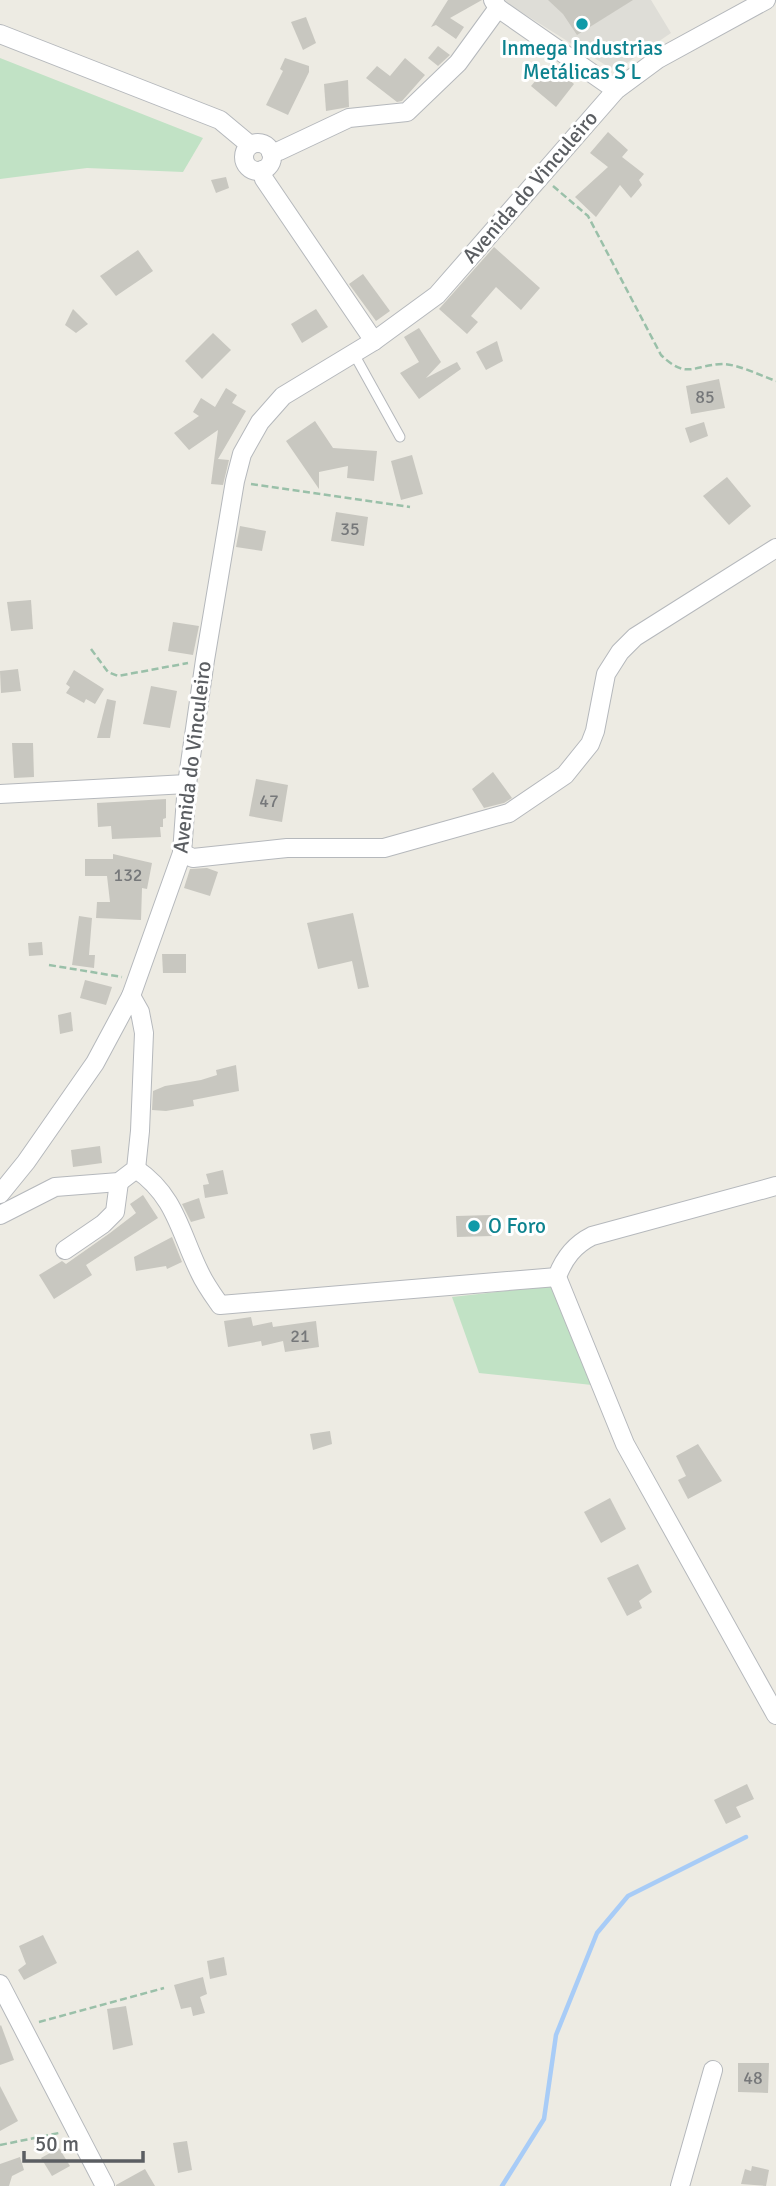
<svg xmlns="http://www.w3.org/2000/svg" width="776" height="2186" font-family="Signika,sans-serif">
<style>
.industrial{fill:#deddd7}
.green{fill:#c1e2c5}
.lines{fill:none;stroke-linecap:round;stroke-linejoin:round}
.stream{stroke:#a8ccf7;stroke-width:4.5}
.building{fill:#c8c7c0}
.service-casing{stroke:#b5b8bc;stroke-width:11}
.minor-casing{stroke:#b5b8bc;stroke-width:20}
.path{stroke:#9ac0a9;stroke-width:2.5;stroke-dasharray:7 3.5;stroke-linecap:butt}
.service{stroke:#fff;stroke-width:9}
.minor{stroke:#fff;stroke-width:18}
.culture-dot{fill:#0f9aa8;stroke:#fff;stroke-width:2.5}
.labels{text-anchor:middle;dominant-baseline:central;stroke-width:6;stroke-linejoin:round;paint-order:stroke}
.number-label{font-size:18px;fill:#76787a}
.culture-label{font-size:21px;fill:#0d838f;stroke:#fff}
.street-label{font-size:21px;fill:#5b5e62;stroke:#fff}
</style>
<rect width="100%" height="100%" fill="#edebe3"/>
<polygon class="industrial" points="502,0 651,0 671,33 615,71"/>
<g class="green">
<polygon points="0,58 203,138 183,172 87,168 0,179"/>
<polygon points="552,1286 592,1385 479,1373 452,1297"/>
</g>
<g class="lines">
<polyline class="stream" points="502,2186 544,2119 556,2035 597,1933 628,1896 746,1837"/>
</g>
<g class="building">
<polygon points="448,0 482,0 450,18 464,27 456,39 436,25 431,27"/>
<polygon points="548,0 633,0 577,35 563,14"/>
<polygon points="306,17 316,43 303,50 291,22"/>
<polygon points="438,46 450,55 438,66 428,58"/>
<polygon points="285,58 309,66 309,72 288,115 266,105 283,71 280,69"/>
<polygon points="405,58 425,75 402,101 397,102 366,78 377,66 390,76"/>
<polygon points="550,64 574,84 556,107 531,86"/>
<polygon points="348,80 349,107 326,111 324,84"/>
<polygon points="608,132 628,150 622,157 644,174 639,180 642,185 631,198 620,185 596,217 575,197 608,167 590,153"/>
<polygon points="226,177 229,188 216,193 211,180"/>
<polygon points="494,247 540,288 521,310 496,287 471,316 478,322 467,334 439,309"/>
<polygon points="138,250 153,271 116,296 100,276"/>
<polygon points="363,274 390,311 376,321 349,284"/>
<polygon points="73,309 88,324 76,333 65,325"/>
<polygon points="316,309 328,327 302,343 291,324"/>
<polygon points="419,328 441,362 426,378 457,362 461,369 419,399 400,373 419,362 404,337"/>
<polygon points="213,333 231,350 202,379 185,361"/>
<polygon points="497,341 503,361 486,370 476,352"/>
<polygon points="719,379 725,408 691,414 686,386"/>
<polygon points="226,388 237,395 232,403 246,411 218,459 229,460 223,485 211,484 218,430 189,450 174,433 199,416 193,412 201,398 215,407"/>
<polygon points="315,421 333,448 377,451 374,481 347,478 348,466 319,472 319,489 286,441"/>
<polygon points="704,422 708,436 690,443 685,428"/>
<polygon points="412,455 423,494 401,500 391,461"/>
<polygon points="727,477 751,506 729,525 703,496"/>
<polygon points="336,512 368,517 364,546 331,541"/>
<polygon points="240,526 266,531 262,551 236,547"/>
<polygon points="31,600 33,629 11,631 7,602"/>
<polygon points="173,622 199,626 193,655 168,651"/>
<polygon points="18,669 21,691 1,693 0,671"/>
<polygon points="74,670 104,689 95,704 86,699 84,703 66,693 70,687 66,684"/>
<polygon points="151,686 177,691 170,728 143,724"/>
<polygon points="107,699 116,701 110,738 97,738"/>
<polygon points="12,743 33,743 34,777 14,778"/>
<polygon points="493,772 512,798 504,803 484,808 472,789"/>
<polygon points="256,779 288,785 282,822 249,816"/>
<polygon points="166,799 166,818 163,819 163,827 160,827 161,837 112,839 111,826 98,827 97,803"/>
<polygon points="113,854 152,863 147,889 142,888 141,920 96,918 97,902 110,902 107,876 85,876 85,859 113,859"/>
<polygon points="207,868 218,872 210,896 184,888 190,869"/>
<polygon points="353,913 369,987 358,989 352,961 318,969 307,923"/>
<polygon points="79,916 92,918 89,955 95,955 94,968 72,965"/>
<polygon points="42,942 43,955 29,956 28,943"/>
<polygon points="162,954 186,954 186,973 163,973"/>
<polygon points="85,980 112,987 106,1005 80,998"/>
<polygon points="71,1012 73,1031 60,1034 58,1015"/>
<polygon points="236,1065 239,1091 193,1100 194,1106 166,1111 152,1110 153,1091 165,1086 201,1080 217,1075 216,1070"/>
<polygon points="100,1146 102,1163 73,1167 71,1150"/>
<polygon points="223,1170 228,1194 205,1198 203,1185 209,1184 206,1174"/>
<polygon points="143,1195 158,1218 86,1265 92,1275 54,1299 39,1275 62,1261 66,1264 110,1233 136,1213 130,1204"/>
<polygon points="199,1198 205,1218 191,1222 182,1204"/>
<polygon points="491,1215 492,1236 457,1237 456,1216"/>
<polygon points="172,1237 182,1262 167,1269 166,1266 136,1271 134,1257"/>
<polygon points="251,1317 253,1326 272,1322 273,1327 316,1321 319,1347 285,1352 283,1341 262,1346 261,1341 228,1347 224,1321"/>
<polygon points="330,1431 332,1444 313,1450 310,1434"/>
<polygon points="698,1444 722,1481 688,1499 678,1480 686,1476 676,1456"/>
<polygon points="610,1498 626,1529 601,1543 584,1512"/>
<polygon points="638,1564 652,1592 639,1601 642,1608 627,1616 607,1578"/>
<polygon points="747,1784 754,1799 736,1807 741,1817 726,1824 714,1800"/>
<polygon points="43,1935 57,1963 24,1980 18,1970 26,1964 19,1946"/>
<polygon points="224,1957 227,1975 210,1979 207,1961"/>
<polygon points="203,1977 207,1994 200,1997 205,2013 193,2016 191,2007 181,2009 174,1985"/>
<polygon points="126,2006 133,2045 113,2050 107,2009"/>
<polygon points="1,2025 14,2060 0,2065 0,2026"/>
<polygon points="738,2063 769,2063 768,2093 738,2092"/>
<polygon points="0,2086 18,2121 0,2131"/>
<polygon points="187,2141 192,2170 178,2173 173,2143"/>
<polygon points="59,2148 70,2166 52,2176 41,2158"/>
<polygon points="20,2157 24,2170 12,2176 9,2186 0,2186 0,2164"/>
<polygon points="752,2166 769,2170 766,2186 741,2184 745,2169 751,2171"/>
<polygon points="145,2169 155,2186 116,2186 116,2185"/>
</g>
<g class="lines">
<g class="service-casing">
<polyline id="service" points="354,354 400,437"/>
</g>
<g class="minor-casing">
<g id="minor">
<polyline points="493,0 498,8 616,90"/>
<polyline points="0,34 220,120 250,145"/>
<circle cx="258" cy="157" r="14"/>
<polyline points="271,153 279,151 349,118 407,112 458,63 498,8"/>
<polyline points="262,170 264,179 374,341"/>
<polyline points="0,794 187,784"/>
<polyline points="182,853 193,858 287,848 384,848 509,813 565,775 590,744 595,731 606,674 620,652 635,637 776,548"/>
<path d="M136,1169C176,1196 180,1233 200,1273C205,1284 213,1295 220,1305L557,1277"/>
<path d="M776,1186L592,1236C574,1245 564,1258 557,1277L625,1444L776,1715"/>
<polyline points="0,1194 26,1162 95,1063 131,996 182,853 187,784 205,660 235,481 242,454 260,422 283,396 374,341 437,295 616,90 658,59 766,0"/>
<polyline points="0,1215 55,1187 119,1182 136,1169 140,1131 144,1033 140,1012 131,996"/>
<polyline points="65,1250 103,1224 115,1212 119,1182"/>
<polyline points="0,1984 105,2186"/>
<polyline points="680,2186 713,2070"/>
</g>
</g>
<g class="path">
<path d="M553,186L588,216L661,355C687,380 693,365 723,364C737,364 762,376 776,381"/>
<polyline points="251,484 410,507"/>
<polyline points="91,649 108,672 118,676 188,663"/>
<polyline points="49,965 122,977"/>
<polyline points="39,2022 164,1988"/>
<polyline points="0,2145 59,2133"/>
</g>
<use href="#service" class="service"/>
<use href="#minor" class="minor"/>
</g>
<g class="culture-dot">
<circle cx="582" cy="24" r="7"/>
<circle cx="474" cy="1226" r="7"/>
</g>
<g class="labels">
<g class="number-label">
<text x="705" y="397">85</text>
<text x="350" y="529">35</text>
<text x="269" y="801">47</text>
<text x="128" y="875">132</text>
<text x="300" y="1336">21</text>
<text x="753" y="2078">48</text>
</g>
<g class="culture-label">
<text x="582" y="48">Inmega Industrias<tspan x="582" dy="24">Metálicas S L</tspan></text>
<text x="488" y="1226" text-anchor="start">O Foro</text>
</g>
<g class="street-label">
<text transform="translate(530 187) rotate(-49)">Avenida do Vinculeiro</text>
<text transform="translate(192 757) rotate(-83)">Avenida do Vinculeiro</text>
</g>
</g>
<path d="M24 2151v10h119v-10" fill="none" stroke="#5b5e62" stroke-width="3.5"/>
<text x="35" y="2151" font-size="21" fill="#5b5e62" stroke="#ffffff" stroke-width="5" paint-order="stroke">50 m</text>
</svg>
